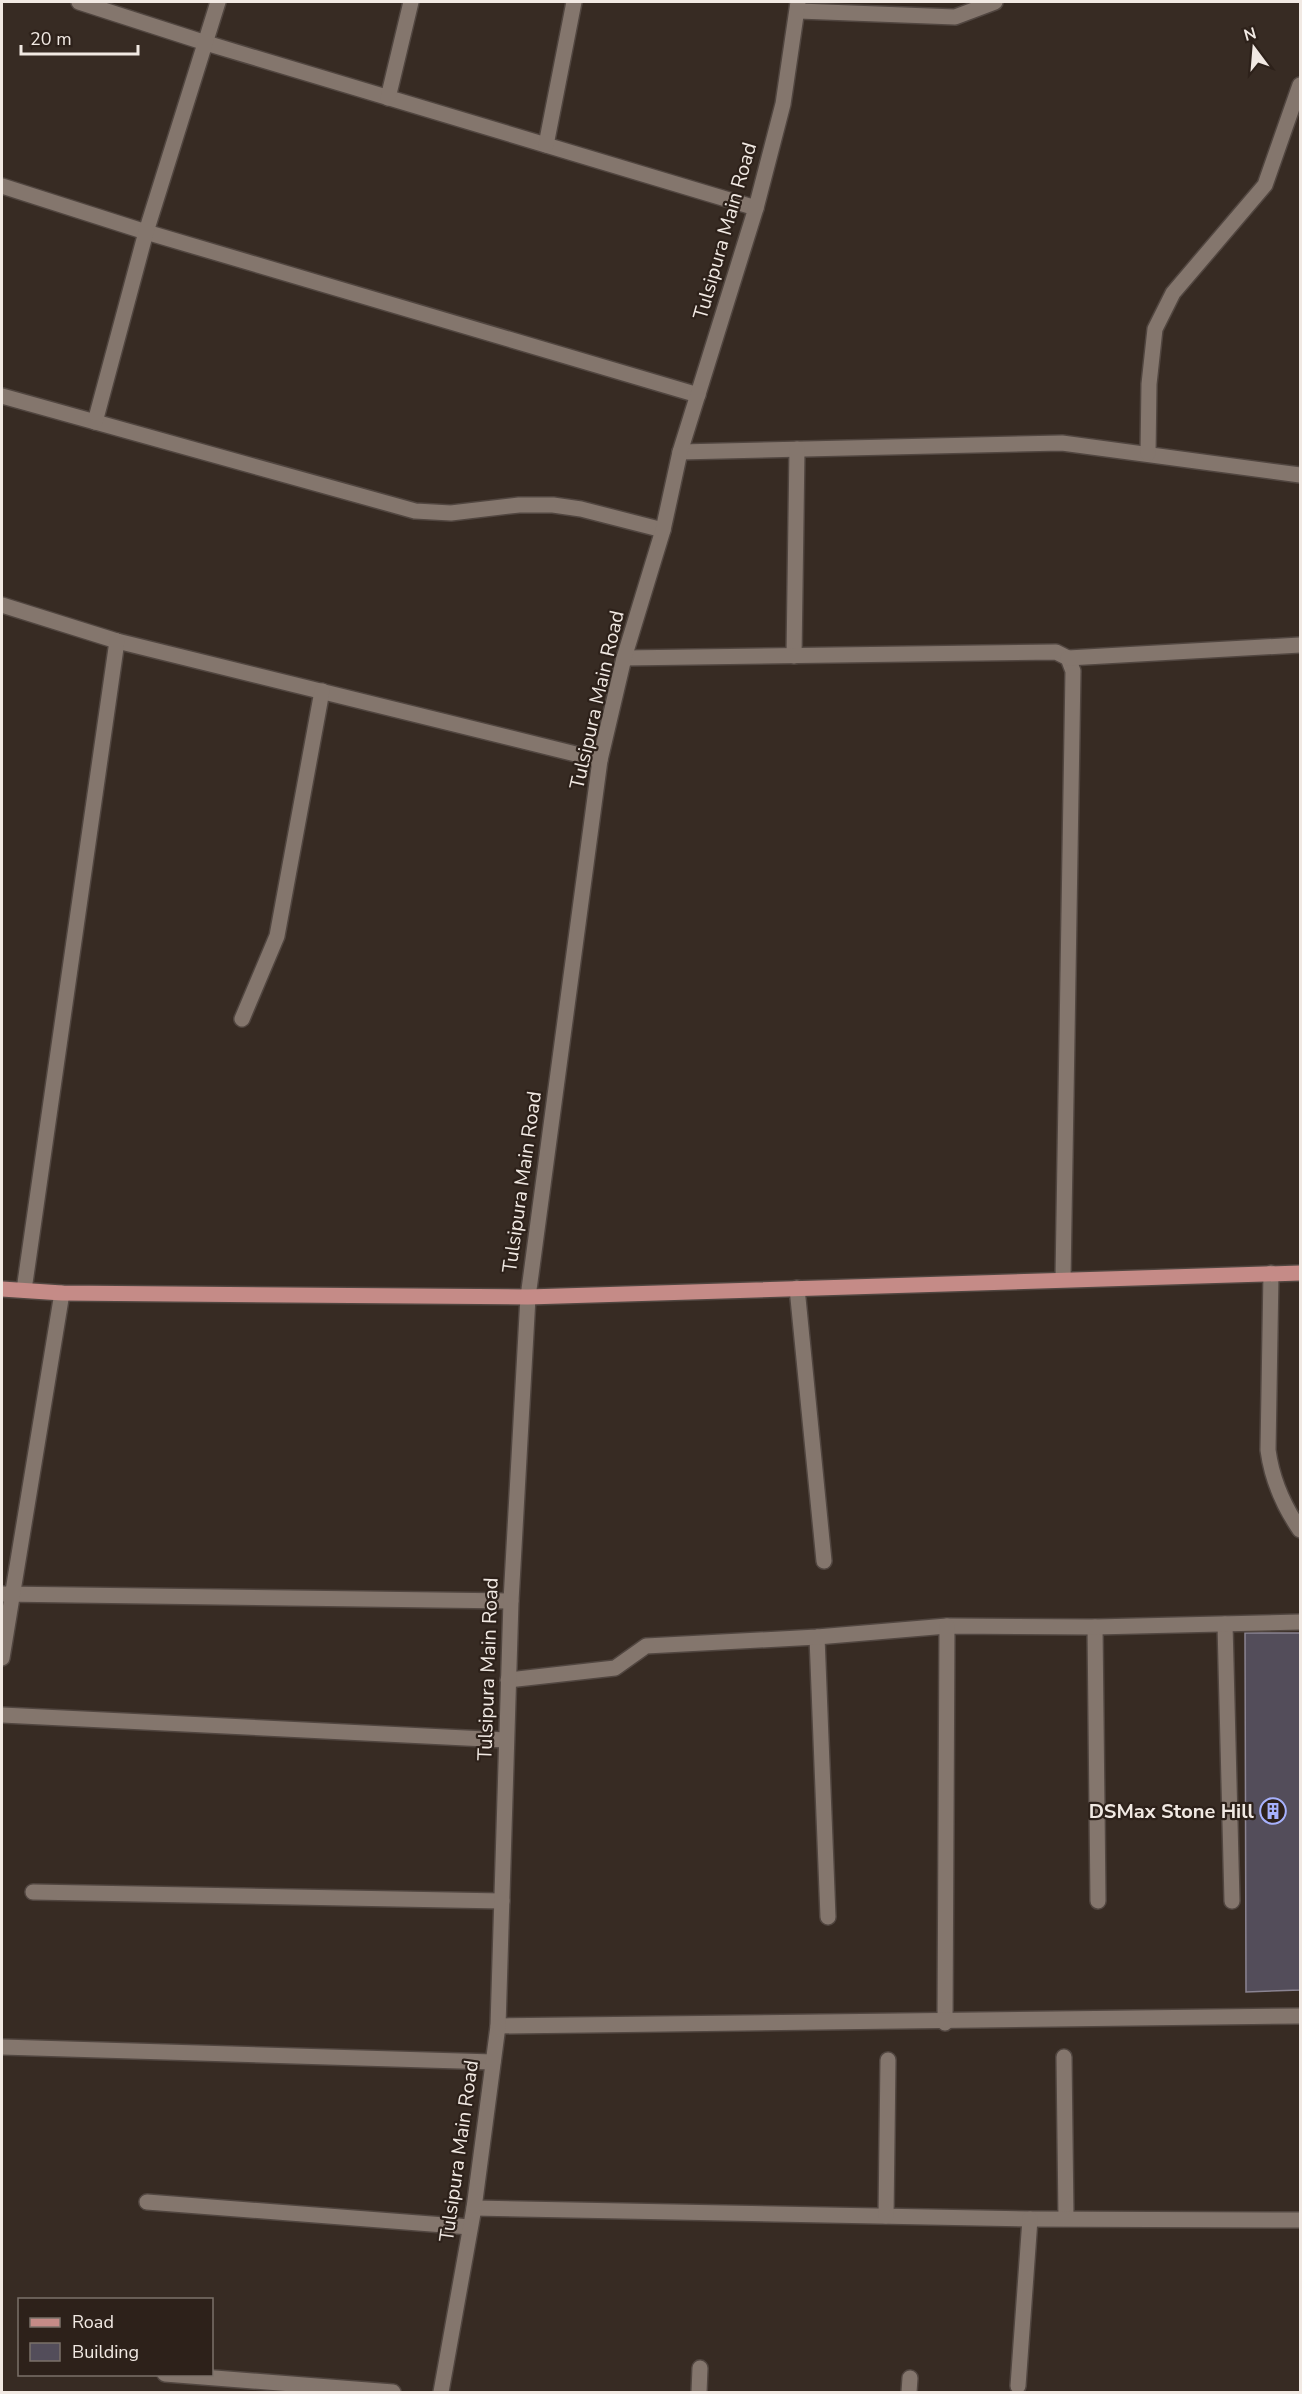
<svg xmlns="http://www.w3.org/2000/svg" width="1302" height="2394" font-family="'Nunito Sans',sans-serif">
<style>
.building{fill:#534d5a;stroke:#8b8492;stroke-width:1.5}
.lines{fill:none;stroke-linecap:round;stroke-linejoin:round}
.minor-casing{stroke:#514640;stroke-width:18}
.major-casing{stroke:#514640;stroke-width:18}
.minor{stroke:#84766d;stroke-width:15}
.major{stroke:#c58b87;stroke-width:15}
.labels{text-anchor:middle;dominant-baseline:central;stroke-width:4.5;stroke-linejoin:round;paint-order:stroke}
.street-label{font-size:20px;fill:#f1e9e3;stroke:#2d211a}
.poi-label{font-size:20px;font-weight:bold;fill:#f1e9e3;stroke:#2d211a;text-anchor:end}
</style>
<rect width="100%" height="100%" fill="#372b23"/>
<polygon class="building" points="1245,1633 1300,1633 1300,1990 1246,1992"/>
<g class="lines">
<g class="minor-casing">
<g id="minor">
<polyline points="79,2 206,43 756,208"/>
<polyline points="799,11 955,17 995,2"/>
<polyline points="388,98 411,2"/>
<polyline points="546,145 574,2"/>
<polyline points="2,186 146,232 698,395"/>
<polyline points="2,396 415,511 451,513 519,505 553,505 581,509 663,530"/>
<polyline points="95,422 146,232 218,2"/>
<polyline points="680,452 1062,443 1300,475"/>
<polyline points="1148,453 1149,384 1155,329 1173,293 1265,185 1300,85"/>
<polyline points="2,605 117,641 600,760"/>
<polyline points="794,656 797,449"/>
<polyline points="624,658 1056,652 1068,658 1073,671 1063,1279"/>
<polyline points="1068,658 1300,645"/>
<polyline points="242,1019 277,936 322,691"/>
<path d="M1271,1273L1268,1450C1272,1480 1283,1505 1300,1530"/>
<polyline points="797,1288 824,1561"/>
<polyline points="24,1290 117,641"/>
<polyline points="2,1594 511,1601"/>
<polyline points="1225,1624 1232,1901"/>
<polyline points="1095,1627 1098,1901"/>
<polyline points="817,1637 828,1917"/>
<polyline points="2,1658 62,1293"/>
<polyline points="508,1680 615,1668 646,1646 817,1637 947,1626 1095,1627 1300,1622"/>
<polyline points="2,1715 506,1740"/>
<polyline points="33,1892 502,1901"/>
<polyline points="945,2023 947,1626"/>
<polyline points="498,2026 1300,2016"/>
<polyline points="2,2047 493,2062"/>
<polyline points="1064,2057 1066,2218"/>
<polyline points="147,2202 470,2227"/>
<polyline points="474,2208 1030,2219 1300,2220"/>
<polyline points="886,2216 888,2060"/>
<polyline points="165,2374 393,2392"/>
<polyline points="1018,2386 1030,2219"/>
<polyline points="441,2392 474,2208 498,2026 511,1601 528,1297 600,760 624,658 663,530 680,452 756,208 783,104 798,2"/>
<polyline points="699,2392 700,2368"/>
<polyline points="909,2392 910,2378"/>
</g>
</g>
<g class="major-casing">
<polyline id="major" points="2,1289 62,1293 528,1297 1300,1273"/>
</g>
<use href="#minor" class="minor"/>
<use href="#major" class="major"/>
</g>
<defs>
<g id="building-ring" transform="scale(1.35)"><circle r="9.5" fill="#2d211a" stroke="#a7b1fc" stroke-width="1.5"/><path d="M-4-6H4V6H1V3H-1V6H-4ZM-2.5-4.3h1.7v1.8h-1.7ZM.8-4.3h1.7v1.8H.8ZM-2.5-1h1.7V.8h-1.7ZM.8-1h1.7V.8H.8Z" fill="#a7b1fc"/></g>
</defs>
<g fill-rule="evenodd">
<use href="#building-ring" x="1273" y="1811"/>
</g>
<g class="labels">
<g class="street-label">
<text transform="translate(725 231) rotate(-74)">Tulsipura Main Road</text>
<text transform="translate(597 700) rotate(-77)">Tulsipura Main Road</text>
<text transform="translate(522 1182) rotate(-82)">Tulsipura Main Road</text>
<text transform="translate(488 1669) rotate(-88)">Tulsipura Main Road</text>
<text transform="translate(459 2151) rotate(-82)">Tulsipura Main Road</text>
</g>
<g class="poi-label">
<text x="1254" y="1811">DSMax Stone Hill</text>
</g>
</g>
<rect width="1302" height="2394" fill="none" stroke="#f1e9e3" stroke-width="6"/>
<rect x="18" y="2298" width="195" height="78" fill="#2d211a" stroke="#7b716a" stroke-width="1.5"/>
<rect x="30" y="2318" width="30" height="9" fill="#c58b87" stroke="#7b716a" stroke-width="1.5"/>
<text x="72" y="2328" font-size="18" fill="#f1e9e3">Road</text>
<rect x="30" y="2343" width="30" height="18" fill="#534d5a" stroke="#7b716a" stroke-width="1.5"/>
<text x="72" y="2358" font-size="18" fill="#f1e9e3">Building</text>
<g transform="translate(1254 48) rotate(344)" stroke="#2d211a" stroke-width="4.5" paint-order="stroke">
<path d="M0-4.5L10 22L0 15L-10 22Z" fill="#f1e9e3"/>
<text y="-9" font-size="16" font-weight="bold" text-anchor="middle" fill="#f1e9e3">N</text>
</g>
<path d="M21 45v9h117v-9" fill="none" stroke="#f1e9e3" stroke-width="3"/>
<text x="30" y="45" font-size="18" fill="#f1e9e3" stroke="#2d211a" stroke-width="4.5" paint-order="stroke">20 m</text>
</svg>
